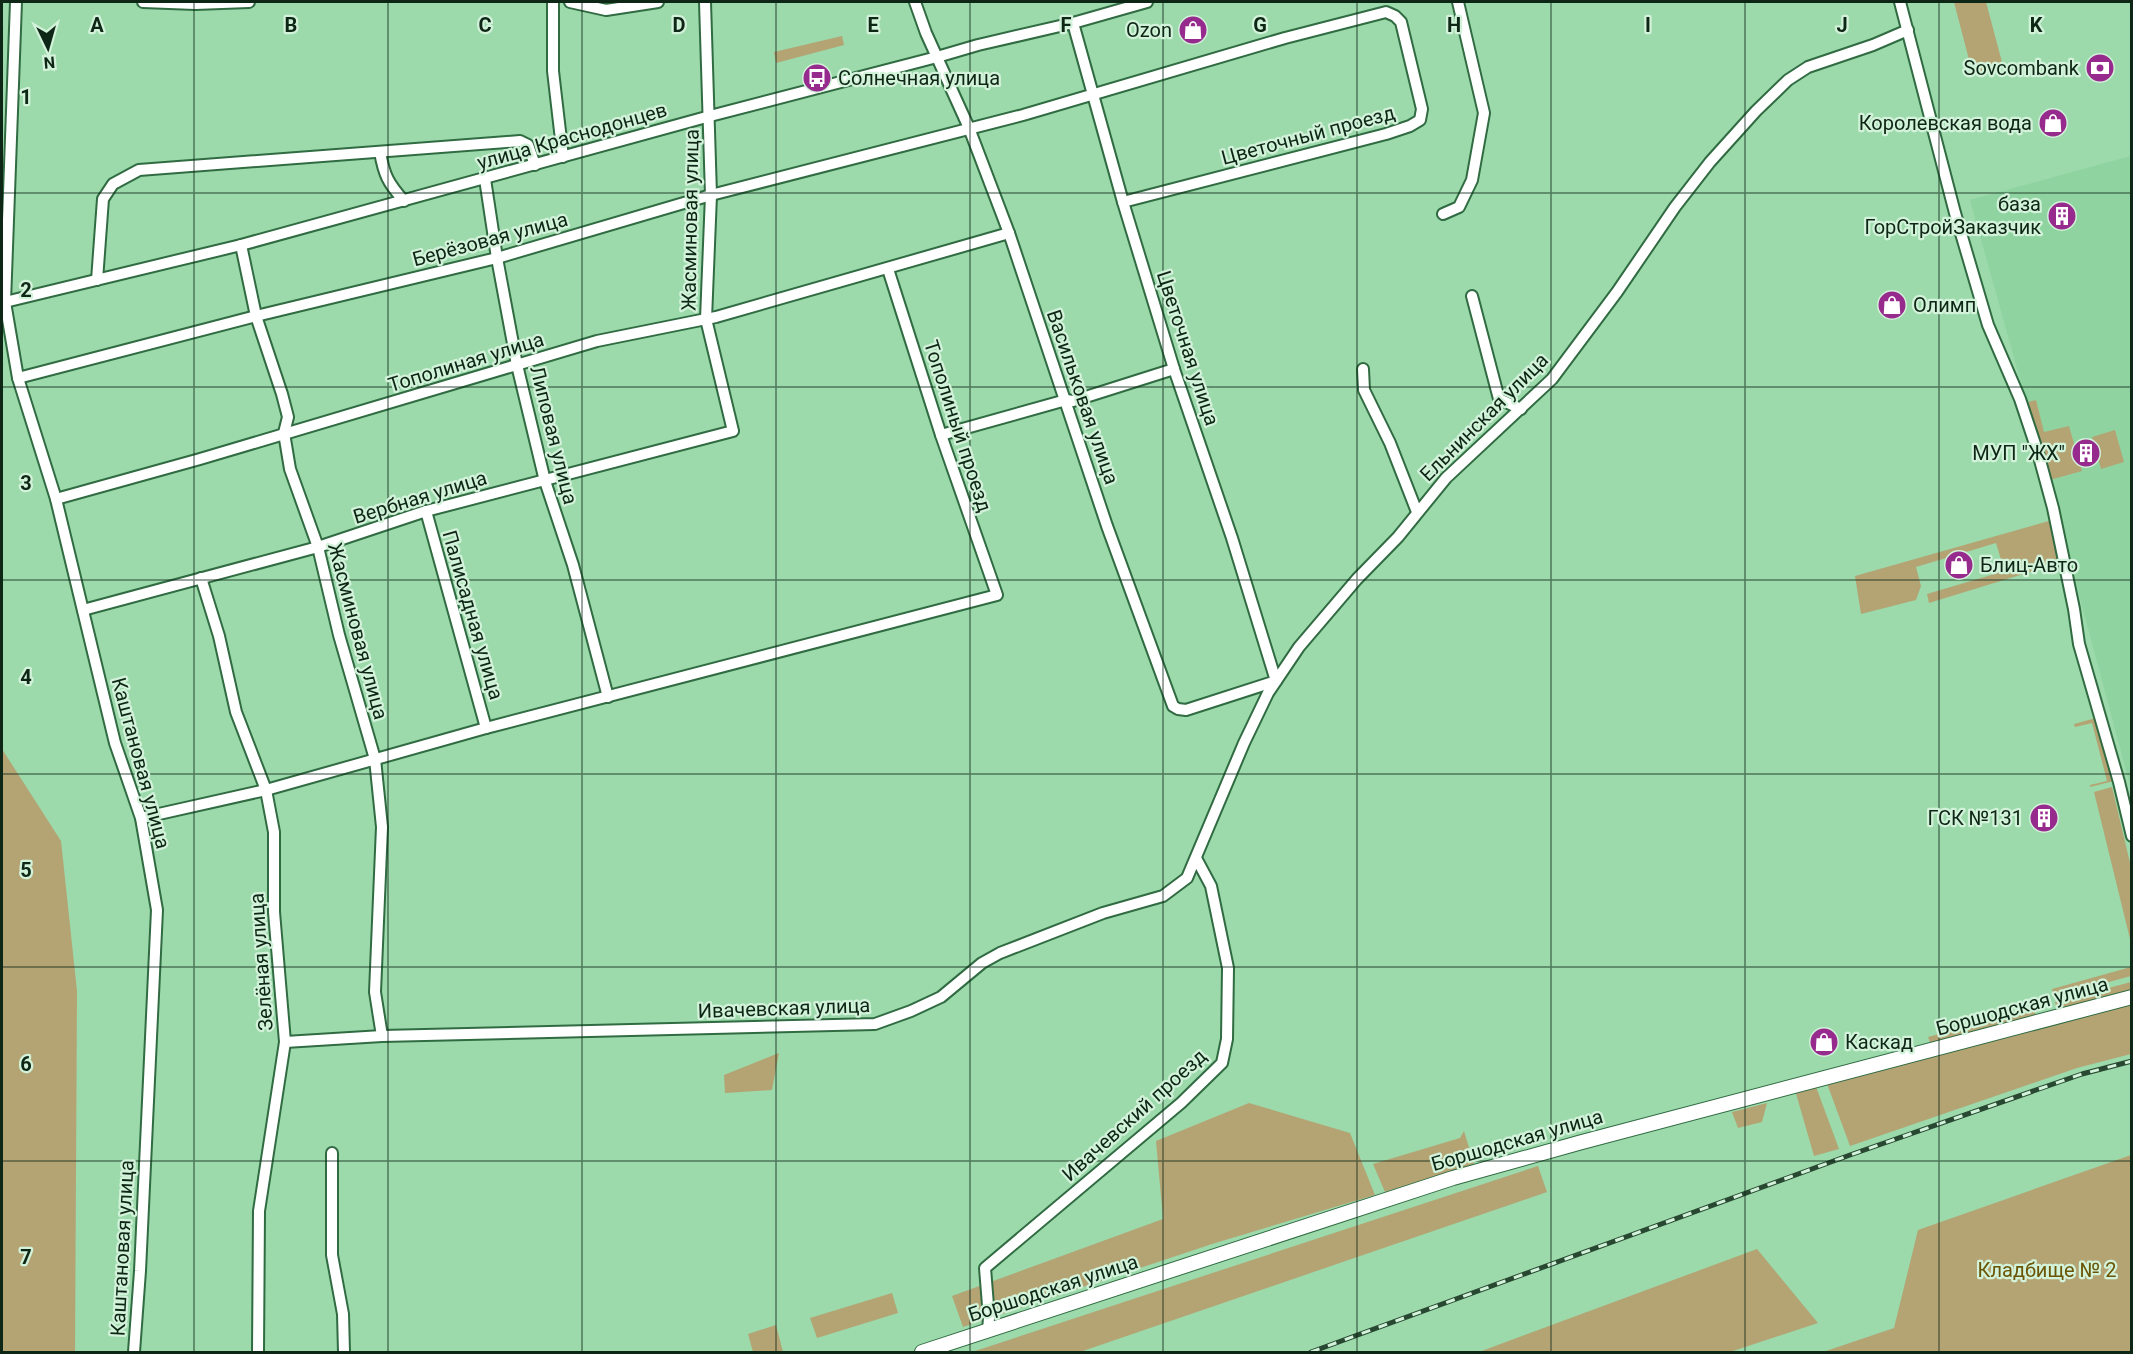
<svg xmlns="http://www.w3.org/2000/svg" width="2133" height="1354" font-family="Roboto,sans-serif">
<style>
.built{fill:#8fd4a0}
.green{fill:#b4a474}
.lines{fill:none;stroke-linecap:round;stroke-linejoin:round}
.minor-casing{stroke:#306b42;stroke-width:14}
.tertiary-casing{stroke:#306b42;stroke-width:16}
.minor{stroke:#fff;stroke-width:10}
.tertiary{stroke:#fff;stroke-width:14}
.rail-casing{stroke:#284831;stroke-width:5}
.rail{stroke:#d3f2da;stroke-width:3;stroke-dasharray:9;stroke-linecap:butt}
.grid{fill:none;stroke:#0d2615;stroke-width:1.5;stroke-opacity:0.55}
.labels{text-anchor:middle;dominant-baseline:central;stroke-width:4.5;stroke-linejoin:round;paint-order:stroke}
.poi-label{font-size:20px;fill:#0d2615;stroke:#d3f2da;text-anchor:end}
.street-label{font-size:20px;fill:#0d2615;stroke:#d3f2da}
.park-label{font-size:20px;fill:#6a5506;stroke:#d3f2da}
.grid-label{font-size:20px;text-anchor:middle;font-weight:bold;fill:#0d2615;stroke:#d3f2da;stroke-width:4.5;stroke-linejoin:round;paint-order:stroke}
</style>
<rect width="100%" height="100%" fill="#9cd9ab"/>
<polygon class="built" points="2131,156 2131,789 2049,483 1970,200"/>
<g class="green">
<polygon points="1954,2 1986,2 2003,66 1973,75"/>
<polygon points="842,36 844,45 776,63 774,52"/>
<polygon points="2036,400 2044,432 2069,426 2082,471 2050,480 2028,402"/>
<polygon points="2115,430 2124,462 2101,469 2092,437"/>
<polygon points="2049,521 2059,563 1929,603 1927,594 2008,570 2002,563 1996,543 1916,567 1921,586 1916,600 1861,614 1855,576"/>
<polygon points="2096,718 2114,781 2090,787 2090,785 2107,781 2092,723 2075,727 2074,724"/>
<polygon points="2,749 61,841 77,991 75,1352 2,1352"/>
<polygon points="2112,787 2131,867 2131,943 2094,792"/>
<polygon points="2131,967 2131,976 2054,997 2052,989"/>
<polygon points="2131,982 2131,990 2057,1010 2055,1002"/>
<polygon points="2131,1001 2131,1054 2077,1068 1850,1146 1826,1081"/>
<polygon points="2034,1008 2036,1016 1931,1045 1928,1037"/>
<polygon points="779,1053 772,1090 725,1093 724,1075"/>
<polygon points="1815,1084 1839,1149 1814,1156 1795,1090"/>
<polygon points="1249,1103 1350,1133 1375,1195 1212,1244 963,1327 952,1296 1163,1219 1156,1141"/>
<polygon points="1767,1103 1762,1122 1738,1128 1732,1112"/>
<polygon points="1464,1131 1474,1164 1385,1192 1373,1164 1460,1138"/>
<polygon points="2131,1155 2131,1352 1823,1352 1894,1328 1918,1230"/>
<polygon points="1538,1166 1547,1192 1080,1352 972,1352"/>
<polygon points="1757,1249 1818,1323 1730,1352 1479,1352"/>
<polygon points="892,1293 898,1313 817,1338 810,1318"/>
<polygon points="776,1325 783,1352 753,1352 748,1334"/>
</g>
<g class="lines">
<g class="minor-casing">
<g id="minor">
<polyline points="16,2 5,302 18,378 56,499 115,743 141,818 157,910 140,1271 134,1352"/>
<polyline points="143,2 195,4 249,2"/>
<polyline points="553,2 553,71 563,157"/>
<polyline points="570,2 606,10 658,2"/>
<polyline points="915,2 926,33 969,128 1009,233 1107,526 1173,706 1178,709 1186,710 1276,681 1232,538 1174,369 1123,202 1073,23"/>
<polyline points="1900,2 1955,213 1988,325 2020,399 2038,453 2053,508 2074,609 2079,644 2119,782 2132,836"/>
<path d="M380,152C384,175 388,183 404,201"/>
<polyline points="485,179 497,258 517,365 545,481 573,565 608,697"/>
<polyline points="1443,214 1459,207 1472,180 1484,113 1458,2"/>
<polyline points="241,245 256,316 282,394 288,417 284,433 290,469 318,547 339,635 375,759 382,827 375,992 382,1036"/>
<polyline points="97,280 103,199 113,184 139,170 520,141 528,145 535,165"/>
<polyline points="1472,296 1499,399 1521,409"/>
<polyline points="5,302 241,245 710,116 937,57 978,45 1073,23 1147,2"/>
<polyline points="1363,369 1364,390 1390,443 1417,512"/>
<polyline points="18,378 256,316 497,258 711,195 1023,115 1285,38 1386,12 1395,16 1401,22 1422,109 1420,120 1410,126 1386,134 1123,202"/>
<polyline points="941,435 1066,400 1073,401 1174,369"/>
<polyline points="56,499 200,459 597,341 716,317 1009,233"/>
<polyline points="426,511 486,728"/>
<polyline points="201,578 219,636 236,712 266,790 274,832 274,912 285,1042 259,1211 258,1352"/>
<polyline points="83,610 318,547 426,511 733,431 706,319 711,195 705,2"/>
<polyline points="141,818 266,790 486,728 997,595 941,435 888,269"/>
<polyline points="285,1042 382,1036 875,1024 911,1011 941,997 982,963 1000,953 1103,913 1163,896 1187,878 1244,743 1268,693 1299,647 1357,579 1398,537 1446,478 1552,379 1617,292 1675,207 1710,162 1756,111 1788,80 1808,67 1873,45 1908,30"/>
<polyline points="332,1153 332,1255 343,1314 344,1352"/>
<polyline points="988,1331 989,1318 985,1268 1181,1103 1222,1063 1227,1039 1228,968 1211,886 1196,858"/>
</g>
</g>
<g class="tertiary-casing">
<polyline id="tertiary" points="922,1352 1453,1178 1582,1142 2132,997"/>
</g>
<use href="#minor" class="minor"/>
<use href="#tertiary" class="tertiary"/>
<g class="rail-casing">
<polyline id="rail" points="1311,1352 1850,1155 2082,1074 2132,1061"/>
</g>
<use href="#rail" class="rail"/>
</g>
<path class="grid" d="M194,2V1352M388,2V1352M582,2V1352M776,2V1352M970,2V1352M1163,2V1352M1357,2V1352M1551,2V1352M1745,2V1352M1939,2V1352M2,193H2132M2,387H2132M2,580H2132M2,774H2132M2,967H2132M2,1161H2132"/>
<defs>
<g id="shop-disc" transform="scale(1.5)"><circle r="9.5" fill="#962b8d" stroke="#d3f2da"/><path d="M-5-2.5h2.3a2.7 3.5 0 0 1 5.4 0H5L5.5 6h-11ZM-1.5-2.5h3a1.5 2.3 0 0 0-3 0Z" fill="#fff"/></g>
<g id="bank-disc" transform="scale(1.5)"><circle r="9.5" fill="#962b8d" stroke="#d3f2da"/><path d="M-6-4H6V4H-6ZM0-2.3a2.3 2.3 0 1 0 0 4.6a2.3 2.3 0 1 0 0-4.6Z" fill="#fff"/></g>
<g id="bus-disc" transform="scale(1.5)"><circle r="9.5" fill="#962b8d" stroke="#d3f2da"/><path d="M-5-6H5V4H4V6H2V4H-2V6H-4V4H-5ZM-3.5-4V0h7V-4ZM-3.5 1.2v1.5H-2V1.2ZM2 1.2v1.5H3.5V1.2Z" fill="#fff"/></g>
<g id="building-disc" transform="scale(1.5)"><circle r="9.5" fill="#962b8d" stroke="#d3f2da"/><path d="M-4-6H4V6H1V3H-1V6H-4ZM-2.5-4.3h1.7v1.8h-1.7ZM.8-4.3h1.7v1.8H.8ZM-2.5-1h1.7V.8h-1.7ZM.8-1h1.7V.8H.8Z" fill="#fff"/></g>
</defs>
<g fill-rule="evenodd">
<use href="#shop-disc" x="1193" y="30"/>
<use href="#bank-disc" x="2100" y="68"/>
<use href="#bus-disc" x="817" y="78"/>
<use href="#shop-disc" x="2053" y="123"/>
<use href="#building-disc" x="2062" y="216"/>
<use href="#shop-disc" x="1892" y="305"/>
<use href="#building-disc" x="2086" y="453"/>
<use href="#shop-disc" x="1959" y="565"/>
<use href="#building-disc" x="2044" y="818"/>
<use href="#shop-disc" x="1824" y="1042"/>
</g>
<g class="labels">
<g class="poi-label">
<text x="1172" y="30">Ozon</text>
<text x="2079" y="68">Sovcombank</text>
<text x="838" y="78" text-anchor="start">Солнечная улица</text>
<text x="2032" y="123">Королевская вода</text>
<text x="2041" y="204">база<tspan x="2041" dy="23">ГорСтройЗаказчик</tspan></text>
<text x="1913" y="305" text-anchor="start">Олимп</text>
<text x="2065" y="453">МУП "ЖХ"</text>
<text x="1980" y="565" text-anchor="start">Блиц-Авто</text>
<text x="2023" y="818">ГСК №131</text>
<text x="1845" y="1042" text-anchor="start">Каскад</text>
</g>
<g class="street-label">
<text transform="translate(1308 135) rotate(-15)">Цветочный проезд</text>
<text transform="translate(572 136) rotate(-16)">улица Краснодонцев</text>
<text transform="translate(690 220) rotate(-89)">Жасминовая улица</text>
<text transform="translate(490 239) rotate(-15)">Берёзовая улица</text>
<text transform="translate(1188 348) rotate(72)">Цветочная улица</text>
<text transform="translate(466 362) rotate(-17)">Тополиная улица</text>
<text transform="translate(1083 397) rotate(71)">Васильковая улица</text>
<text transform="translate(1484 417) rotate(-45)">Ельнинская улица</text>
<text transform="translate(958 426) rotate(72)">Тополиный проезд</text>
<text transform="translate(554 435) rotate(76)">Липовая улица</text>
<text transform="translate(420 497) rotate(-17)">Вербная улица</text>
<text transform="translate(473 615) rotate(74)">Палисадная улица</text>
<text transform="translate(358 631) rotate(75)">Жасминовая улица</text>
<text transform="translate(141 763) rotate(75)">Каштановая улица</text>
<text transform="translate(261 962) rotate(-94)">Зелёная улица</text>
<text transform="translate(2022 1006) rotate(-15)">Боршодская улица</text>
<text transform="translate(784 1008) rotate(-2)">Ивачевская улица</text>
<text transform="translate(1134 1115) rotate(-42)">Ивачевский проезд</text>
<text transform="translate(1517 1140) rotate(-16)">Боршодская улица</text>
<text transform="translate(122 1248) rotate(-87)">Каштановая улица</text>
<text transform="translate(1053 1288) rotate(-18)">Боршодская улица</text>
</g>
<g class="park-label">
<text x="2047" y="1270">Кладбище № 2</text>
</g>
</g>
<g class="grid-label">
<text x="97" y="32">A</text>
<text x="291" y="32">B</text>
<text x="485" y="32">C</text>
<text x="679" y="32">D</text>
<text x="873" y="32">E</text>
<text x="1066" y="32">F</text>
<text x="1260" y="32">G</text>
<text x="1454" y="32">H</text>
<text x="1648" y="32">I</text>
<text x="1842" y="32">J</text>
<text x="2036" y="32">K</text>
<text x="26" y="104">1</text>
<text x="26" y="297">2</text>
<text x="26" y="490">3</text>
<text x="26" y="684">4</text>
<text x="26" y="877">5</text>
<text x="26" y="1071">6</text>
<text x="26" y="1264">7</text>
</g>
<rect width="2133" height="1354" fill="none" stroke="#0d2615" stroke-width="6"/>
<g transform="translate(48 48) rotate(175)" stroke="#d3f2da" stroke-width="4.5" paint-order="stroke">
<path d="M0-4.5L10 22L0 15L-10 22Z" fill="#0d2615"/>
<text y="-9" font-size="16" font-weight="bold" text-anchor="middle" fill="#0d2615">N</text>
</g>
</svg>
